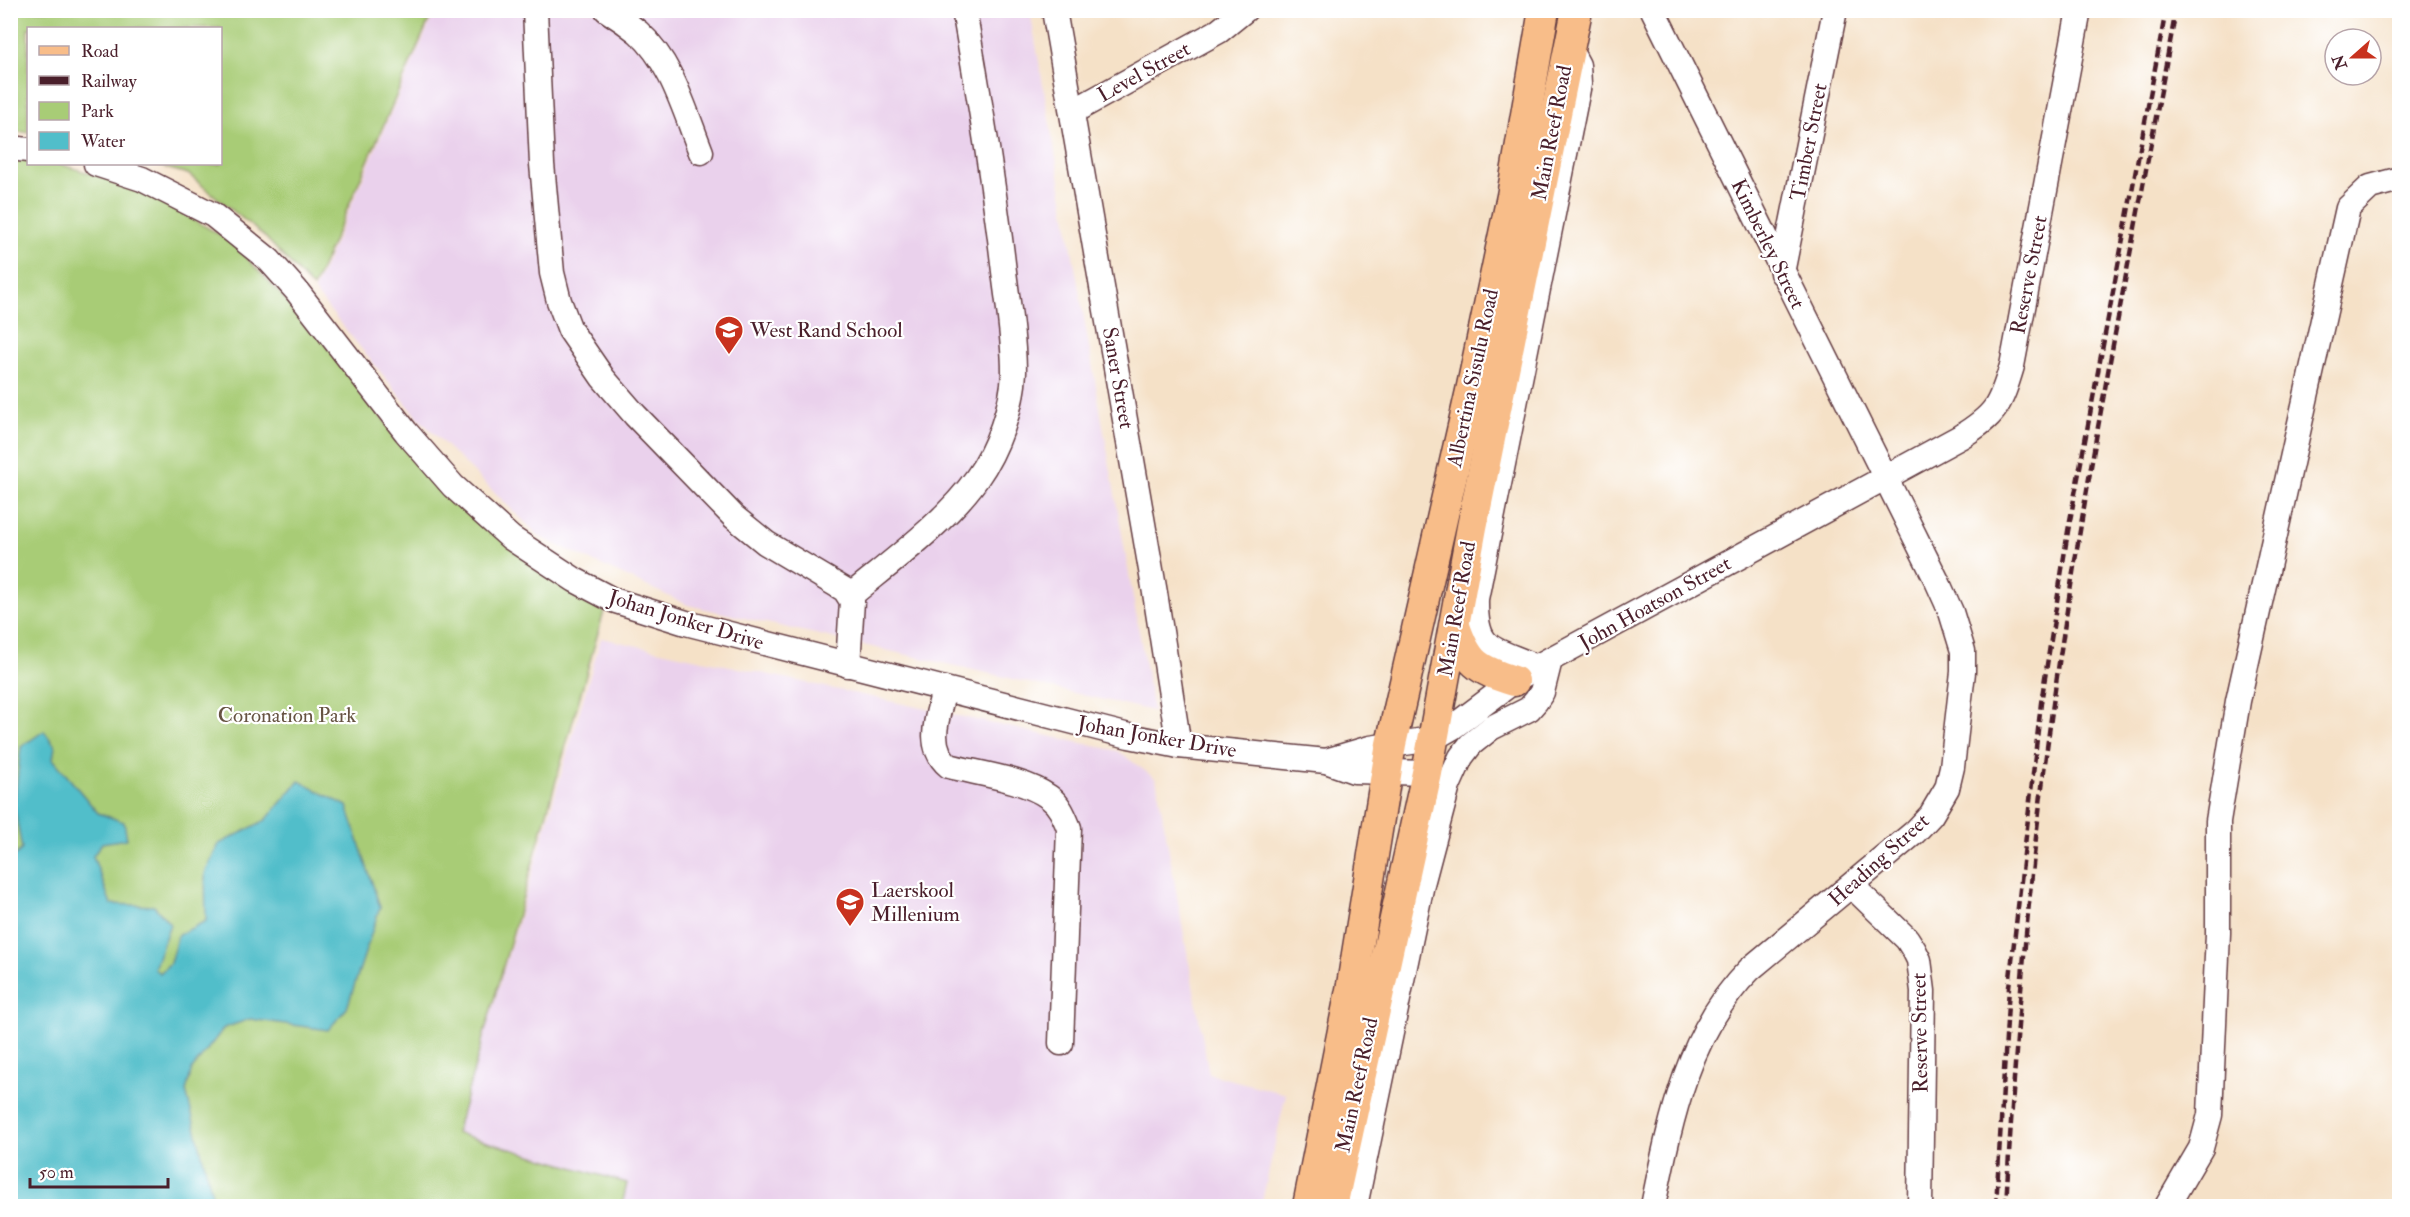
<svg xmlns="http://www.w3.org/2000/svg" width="2410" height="1217" font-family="'IM FELL Double Pica',serif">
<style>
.built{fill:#ead1ec}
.green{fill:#a8cc76;stroke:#797650;stroke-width:1.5}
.water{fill:#51beca;stroke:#4e6e7a;stroke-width:1.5}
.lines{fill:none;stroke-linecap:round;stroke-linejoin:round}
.minor-casing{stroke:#643c42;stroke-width:27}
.major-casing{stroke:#643c42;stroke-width:33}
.minor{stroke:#fff;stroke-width:24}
.major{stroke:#f8bd89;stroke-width:30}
.rail{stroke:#4a1f2b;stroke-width:4.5;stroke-dasharray:9 4.5;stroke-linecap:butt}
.labels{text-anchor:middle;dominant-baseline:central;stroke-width:4.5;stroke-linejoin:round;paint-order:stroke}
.street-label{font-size:21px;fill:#4a1f2b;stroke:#fff}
.poi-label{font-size:21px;fill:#4a1f2b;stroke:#fff;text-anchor:start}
.park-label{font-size:21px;fill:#665342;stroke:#fff}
</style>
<rect width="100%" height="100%" fill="#fff"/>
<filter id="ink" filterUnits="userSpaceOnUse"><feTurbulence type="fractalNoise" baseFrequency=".0167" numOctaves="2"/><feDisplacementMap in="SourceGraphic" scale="12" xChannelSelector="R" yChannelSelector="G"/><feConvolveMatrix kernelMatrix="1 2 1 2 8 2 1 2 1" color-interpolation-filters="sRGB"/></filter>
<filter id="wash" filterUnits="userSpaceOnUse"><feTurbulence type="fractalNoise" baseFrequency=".008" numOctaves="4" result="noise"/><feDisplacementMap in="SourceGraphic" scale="24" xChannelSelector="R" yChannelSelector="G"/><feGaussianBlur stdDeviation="1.35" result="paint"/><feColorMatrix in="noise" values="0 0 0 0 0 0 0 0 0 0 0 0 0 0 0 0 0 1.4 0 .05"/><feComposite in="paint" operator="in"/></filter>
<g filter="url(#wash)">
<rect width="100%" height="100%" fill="#f5e1c7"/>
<g class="built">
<polygon points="435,11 1030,11 1153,711 688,605 540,537 420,420 314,291"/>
<polygon points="601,638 1118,751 1156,779 1209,1074 1286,1094 1261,1206 622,1206 627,1183 456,1133"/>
</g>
<g class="green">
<polygon points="11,10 433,10 433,11 313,288 265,237 188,174 152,164 220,164 220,28 28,28 28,132 11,132"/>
<polygon points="10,156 28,156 28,164 59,164 136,187 231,241 320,337 396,436 607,601 456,1133 627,1183 622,1206 11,1206"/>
</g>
<polygon class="water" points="44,731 55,746 53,759 98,813 124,822 127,839 102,843 93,856 111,904 154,906 170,924 154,969 160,973 170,963 178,935 206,921 205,873 219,844 266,820 299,781 347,806 380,907 347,1008 328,1030 250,1019 224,1028 192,1069 186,1091 215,1206 11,1206 11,859 22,849 14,805 21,747"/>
</g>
<g filter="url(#ink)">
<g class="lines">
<g class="minor-casing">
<g id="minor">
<polyline points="535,10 542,164 552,273 559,301 570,330 603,378 635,415 734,517 766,543 845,590 852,601 848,665"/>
<path d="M607,10C618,17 628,24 638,32C672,62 685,112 701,152"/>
<polyline points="1054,10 1155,593 1179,746"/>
<path d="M1653,10L1937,581L1951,612L1963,651V672L1952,767L1947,788L1931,815L1915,832L1750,969C1687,1032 1670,1123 1653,1206"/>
<polyline points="1072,112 1219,31 1245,10"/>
<polyline points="10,148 28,150"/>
<polyline points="96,164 142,179 213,215 269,260 296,290 406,432 453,486 511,538 575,580 613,600 686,623 1129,736 1179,746 1326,761 1354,771 1427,773"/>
<polyline points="1782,273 1835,10"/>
<path d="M850,596C891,562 946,522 977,478C997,450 1013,406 1014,372C1014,335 1007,299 1003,263C993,178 979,95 964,10"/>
<path d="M1536,667C1493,647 1475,653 1476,599L1579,84L1578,65L1569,48"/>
<path d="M944,690C938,716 925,746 949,766C980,774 1024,779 1049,797C1060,805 1064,816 1069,828L1061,1043"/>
<path d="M1326,761L1370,748L1432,739L1453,727L1514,681L1536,667L1960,437C1996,415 2000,406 2012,366L2079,10"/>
<polyline points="1852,886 1907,939 1914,950 1919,960 1923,991 1920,1206"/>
<polyline points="1355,1206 1422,884 1448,786 1461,757 1471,744 1491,728 1529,709 1536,701 1542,692 1550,660"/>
<polyline points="2167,1206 2201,1148 2210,1115 2218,933 2218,821 2238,701 2348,208 2370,187 2400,179"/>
</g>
</g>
<g class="major-casing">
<g id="major">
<path d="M1455,626C1468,664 1477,669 1514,681"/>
<polyline points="1308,1206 1352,985 1391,744 1471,391 1512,196 1544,10"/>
<polyline points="1332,1206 1427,773 1472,527 1577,10"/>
</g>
</g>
<use href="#minor" class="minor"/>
<use href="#major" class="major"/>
<g class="rail">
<polyline points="1996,1206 2009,987 2041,703 2068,531 2166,10"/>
<path d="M2006,1206C2015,1041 2029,875 2052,711C2085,476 2133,243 2176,10"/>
</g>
</g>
</g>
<defs>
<g id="school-pin" transform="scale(1.5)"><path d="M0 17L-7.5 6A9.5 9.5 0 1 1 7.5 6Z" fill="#c8321e" stroke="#fff"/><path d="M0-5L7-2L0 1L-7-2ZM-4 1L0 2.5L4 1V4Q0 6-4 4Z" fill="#fff"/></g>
</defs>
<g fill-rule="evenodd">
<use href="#school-pin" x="729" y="330"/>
<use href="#school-pin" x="850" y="902"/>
</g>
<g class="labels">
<g class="street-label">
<text transform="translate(1144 72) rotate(-29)">Level Street</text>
<text transform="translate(1552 133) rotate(-79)">Main Reef Road</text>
<text transform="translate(1809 142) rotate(-79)">Timber Street</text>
<text transform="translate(1768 244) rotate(64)">Kimberley Street</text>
<text transform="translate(2029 275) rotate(-79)">Reserve Street</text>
<text transform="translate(1118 378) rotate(80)">Saner Street</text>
<text transform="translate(1473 378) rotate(-78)">Albertina Sisulu Road</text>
<text transform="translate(1655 603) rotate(-29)">John Hoatson Street</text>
<text transform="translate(1457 609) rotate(-80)">Main Reef Road</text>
<text transform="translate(686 620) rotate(17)">Johan Jonker Drive</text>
<text transform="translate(1157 737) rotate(10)">Johan Jonker Drive</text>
<text transform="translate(1879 860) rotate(-42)">Heading Street</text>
<text transform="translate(1920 1033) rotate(-91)">Reserve Street</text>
<text transform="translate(1357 1085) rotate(-78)">Main Reef Road</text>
</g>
<g class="poi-label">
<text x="750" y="330">West Rand School</text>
<text x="871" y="890">Laerskool<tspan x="871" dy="24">Millenium</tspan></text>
</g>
<g class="park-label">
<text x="287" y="715">Coronation Park</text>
</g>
</g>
<rect width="2410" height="1217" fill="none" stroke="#fff" stroke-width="36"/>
<rect x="27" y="27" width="195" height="138" fill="#ffffff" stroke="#b7a5aa" stroke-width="1.5"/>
<rect x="39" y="46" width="30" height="9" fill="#f8bd89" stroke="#b7a5aa" stroke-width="1.5"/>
<text x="81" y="57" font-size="18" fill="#4a1f2b">Road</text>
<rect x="39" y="76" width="30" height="9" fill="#4a1f2b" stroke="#b7a5aa" stroke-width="1.5"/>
<text x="81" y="87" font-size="18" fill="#4a1f2b">Railway</text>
<rect x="39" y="102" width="30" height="18" fill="#a8cc76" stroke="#b7a5aa" stroke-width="1.5"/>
<text x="81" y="117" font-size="18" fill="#4a1f2b">Park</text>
<rect x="39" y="132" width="30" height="18" fill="#51beca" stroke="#b7a5aa" stroke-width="1.5"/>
<text x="81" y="147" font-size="18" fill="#4a1f2b">Water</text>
<g transform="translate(2353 57) rotate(249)"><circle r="28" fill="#ffffff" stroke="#b7a5aa" stroke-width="1.5"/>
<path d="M0-4.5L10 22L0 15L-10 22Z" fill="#c8321e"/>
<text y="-9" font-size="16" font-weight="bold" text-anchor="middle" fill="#4a1f2b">N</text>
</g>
<path d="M30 1178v9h138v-9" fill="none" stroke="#4a1f2b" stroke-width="3"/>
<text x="39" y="1178" font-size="18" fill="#4a1f2b" stroke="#ffffff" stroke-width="4.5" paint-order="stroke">50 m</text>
</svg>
